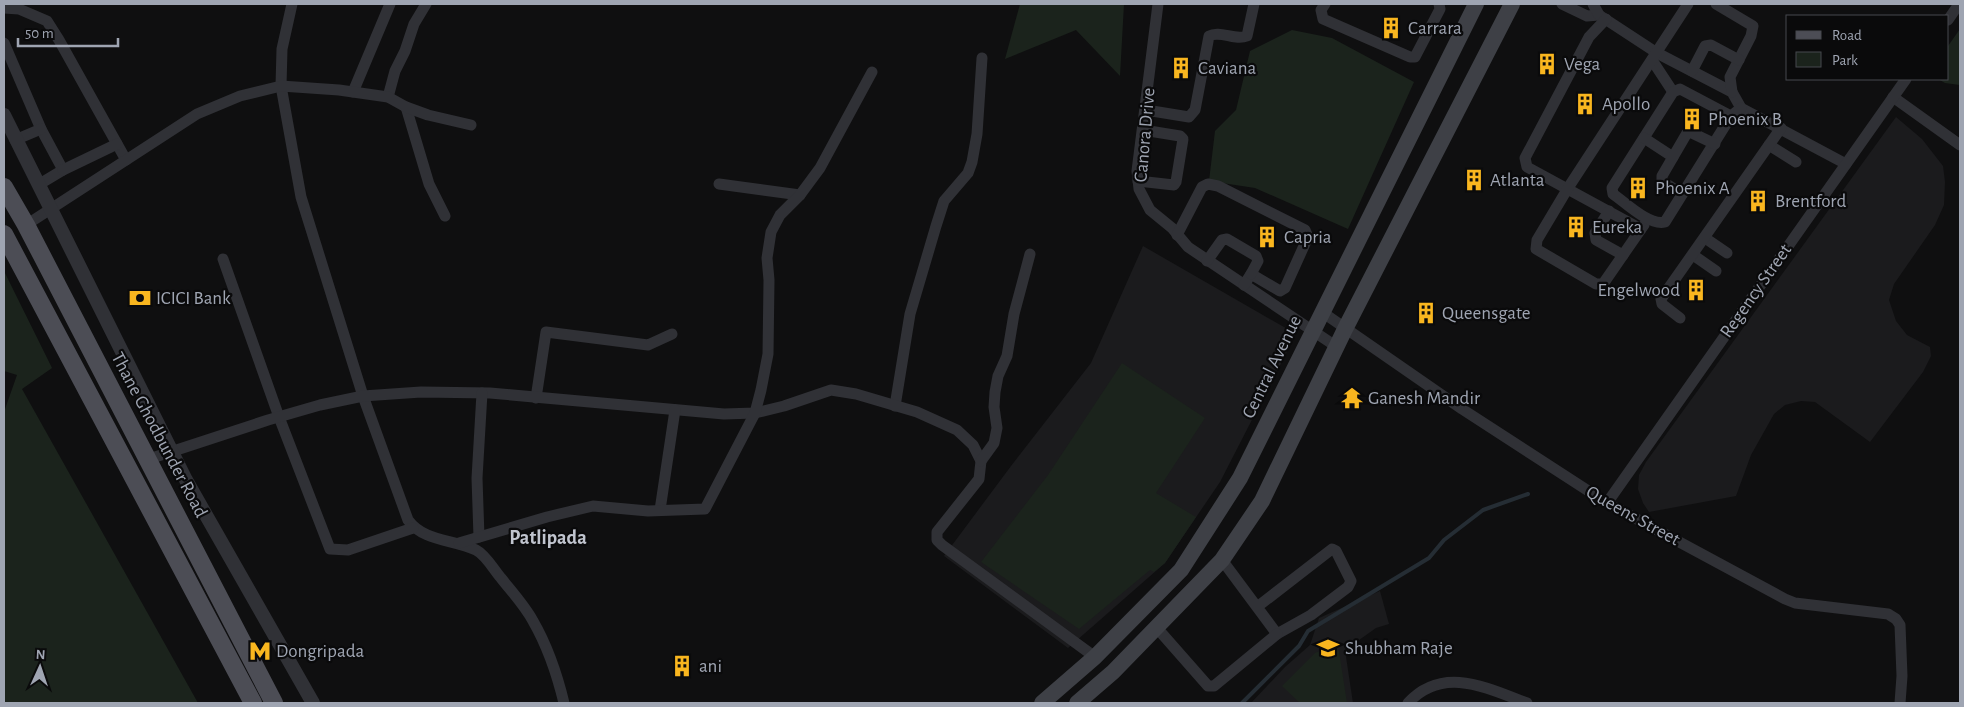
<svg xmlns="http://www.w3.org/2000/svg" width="1964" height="707" font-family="'Alegreya Sans',sans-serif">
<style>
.built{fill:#1b1b1d}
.green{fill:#1b231c}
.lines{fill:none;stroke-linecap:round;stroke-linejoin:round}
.stream{stroke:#252d34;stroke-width:4}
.minor{stroke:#303136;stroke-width:11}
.tertiary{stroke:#303136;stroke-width:14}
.secondary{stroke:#3e4046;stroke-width:16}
.primary{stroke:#4c4d55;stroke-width:18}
.labels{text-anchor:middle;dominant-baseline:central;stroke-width:4.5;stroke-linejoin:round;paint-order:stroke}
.poi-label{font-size:19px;fill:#9fa5b2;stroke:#0a0a0b;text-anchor:start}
.street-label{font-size:19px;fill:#9fa5b2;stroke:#0a0a0b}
.neighbourhood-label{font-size:20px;font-weight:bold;fill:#c0c4ce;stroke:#0a0a0b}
</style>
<rect width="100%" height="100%" fill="#0f0f10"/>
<g class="built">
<polygon points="1896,117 1922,139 1943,166 1945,182 1944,205 1935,225 1894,284 1889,300 1896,321 1907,335 1930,347 1931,356 1923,372 1870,442 1815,402 1801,401 1785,405 1774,414 1751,455 1736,496 1649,512 1643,503 1638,489 1639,475 1646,462"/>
<polygon points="1143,246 1296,334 1220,482 1165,563 1068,648 944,556 1011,466 1091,363"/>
<polygon points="1380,591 1389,624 1376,628 1345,650 1353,703 1251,703 1285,667 1310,645 1319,618"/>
</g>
<g class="green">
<polygon points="1020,4 1124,4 1120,76 1076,30 1005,59"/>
<polygon points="1960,29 1960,85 1945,83 1938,79 1948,79 1948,46"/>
<polygon points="1292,30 1332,38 1414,82 1348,229 1255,188 1209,181 1215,131 1236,110 1250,51"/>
<polygon points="4,271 52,368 22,389 198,703 4,703 4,412 17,375 4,371"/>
<polygon points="1122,363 1205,418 1156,493 1196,517 1165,563 1154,572 1150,570 1079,629 981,562 1048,475"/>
<polygon points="1334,645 1339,651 1347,703 1300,703 1282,686 1315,653"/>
</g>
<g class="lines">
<polyline class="stream" points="1242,703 1299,646 1308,631 1429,558 1444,540 1483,510 1528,494"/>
<g class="minor">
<path d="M292,4L282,49L281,86L301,197L363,396L408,520C424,542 453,539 476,550C486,555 494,570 501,578C512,592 525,606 533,621C548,647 557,674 564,703"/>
<polyline points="1158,4 1137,171 1139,189 1150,210 1172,228 1188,247 1337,347"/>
<polyline points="1325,4 1321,10 1323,19 1410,57 1415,57 1440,9 1439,4"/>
<polyline points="1562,4 1587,16 1599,15 1657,53 1732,92 1741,108 1846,164"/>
<polyline points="1593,4 1599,15"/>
<polyline points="1716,4 1753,26 1751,36 1730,77 1732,92"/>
<polyline points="4,8 19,9 47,21 59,40 126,160"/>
<polyline points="1606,19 1589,37 1525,158 1527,167 1641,229 1644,225"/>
<polyline points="1948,20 1959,4"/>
<polyline points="4,43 41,129 63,170 38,185"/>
<polyline points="1652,60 1673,92"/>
<polyline points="1692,71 1705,46 1711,45 1739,60"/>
<polyline points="353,92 390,4"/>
<polyline points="388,97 395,71 405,51 414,24 426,4"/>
<polyline points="1893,97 1960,145"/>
<polyline points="406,107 429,184 445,216"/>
<path d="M1146,110L1189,117L1195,110L1209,36C1220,30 1235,41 1247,36L1254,4"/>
<path d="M1731,116L1680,89L1673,92L1612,188L1613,194C1626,203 1649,226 1665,222L1731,116L1741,108"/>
<polyline points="1644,138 1673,157"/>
<polyline points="15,140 41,129"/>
<polyline points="1769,145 1796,162"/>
<polyline points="63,170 117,144"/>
<polyline points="1138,181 1174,185 1176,182 1183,139 1180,136 1143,130"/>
<polyline points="719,184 800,195"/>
<polyline points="1682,194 1662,181 1662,176 1687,133 1692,133 1715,144"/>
<polyline points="1609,211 1595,233 1596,240 1623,255"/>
<polyline points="26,225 197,114 240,96 281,86 339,90 388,97 406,107 428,115 471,125"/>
<polyline points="1641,229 1603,284 1596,284 1536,249 1537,240 1568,188 1688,4"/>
<polyline points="1177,235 1202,187 1208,184 1218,186 1305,230 1308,237 1285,288 1280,291 1251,274 1244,285"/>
<polyline points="1705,238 1727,253"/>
<polyline points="1693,255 1716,271"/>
<polyline points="223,259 279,417 330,549 348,550 413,528"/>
<polyline points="1207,261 1222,240 1227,239 1256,256 1258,261 1251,274"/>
<polyline points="1322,312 1462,409 1607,503 1785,599 1795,603 1888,614 1896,619 1900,625 1902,676 1900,703"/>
<polyline points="1680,318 1662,304 1661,299 1781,128"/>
<polyline points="536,398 546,332 648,345 672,334"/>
<polyline points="895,406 910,314 936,226 944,201 968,173 972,162 977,134 982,58"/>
<polyline points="149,459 268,420 320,405 363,396 421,392 490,393 724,414 755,413 784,406 831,390 856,394 917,412 957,430 973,445 981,461 979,479 937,532 937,540 942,545 1095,657"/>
<polyline points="981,461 994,443 997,428 994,407 995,392 998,376 1007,356 1014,314 1030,254"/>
<polyline points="1607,503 1906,79"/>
<polyline points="660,510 675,410"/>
<polyline points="479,537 477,478 482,393"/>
<polyline points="459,543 547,517 593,506 648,511 705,509 755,413 761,390 768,354 769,280 767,258 771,232 780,215 800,195 820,168 872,72"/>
<polyline points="1222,560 1277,634 1311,615 1348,587 1351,581 1336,551 1332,549 1257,607"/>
<polyline points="1157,628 1208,686 1214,686 1277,634"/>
<path d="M1408,703C1443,665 1487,688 1527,703"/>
</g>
<polyline class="tertiary" points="4,115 186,480 313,703"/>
<g class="secondary">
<polyline points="1042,703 1095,657 1181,570 1240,478 1476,4"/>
<polyline points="1077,703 1113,672 1222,560 1262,501 1345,329 1512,4"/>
</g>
<g class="primary">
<polyline points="4,187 26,225 274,703"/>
<polyline points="4,234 253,703"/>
</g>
</g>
<defs>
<g id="building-bare" transform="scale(1.725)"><path d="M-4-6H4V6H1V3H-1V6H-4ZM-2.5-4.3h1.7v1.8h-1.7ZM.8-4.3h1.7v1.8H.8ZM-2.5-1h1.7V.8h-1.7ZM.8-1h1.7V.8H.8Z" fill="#f9b61f" stroke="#0a0a0b" stroke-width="2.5" paint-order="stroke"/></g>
<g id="bank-bare" transform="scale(1.725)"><path d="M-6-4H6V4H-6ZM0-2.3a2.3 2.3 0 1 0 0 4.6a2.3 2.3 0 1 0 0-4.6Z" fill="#f9b61f" stroke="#0a0a0b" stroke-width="2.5" paint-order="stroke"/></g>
<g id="temple-bare" transform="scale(1.725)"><path d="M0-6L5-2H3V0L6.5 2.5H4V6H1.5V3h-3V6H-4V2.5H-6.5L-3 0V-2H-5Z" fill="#f9b61f" stroke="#0a0a0b" stroke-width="2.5" paint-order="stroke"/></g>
<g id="university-bare" transform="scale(1.725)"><path d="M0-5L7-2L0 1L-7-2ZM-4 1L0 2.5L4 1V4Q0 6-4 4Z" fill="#f9b61f" stroke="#0a0a0b" stroke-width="2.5" paint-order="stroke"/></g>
<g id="metro-bare" transform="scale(1.725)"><path d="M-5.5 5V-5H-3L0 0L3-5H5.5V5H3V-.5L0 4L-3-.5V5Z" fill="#f9b61f" stroke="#0a0a0b" stroke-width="2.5" paint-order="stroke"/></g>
</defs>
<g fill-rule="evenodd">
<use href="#building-bare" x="1391" y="28"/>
<use href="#building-bare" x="1547" y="64"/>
<use href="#building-bare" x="1181" y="68"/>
<use href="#building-bare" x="1585" y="104"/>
<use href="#building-bare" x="1692" y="119"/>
<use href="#building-bare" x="1474" y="180"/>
<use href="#building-bare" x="1638" y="188"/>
<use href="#building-bare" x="1758" y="201"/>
<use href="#building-bare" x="1576" y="227"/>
<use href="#building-bare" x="1267" y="237"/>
<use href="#building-bare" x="1696" y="290"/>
<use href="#bank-bare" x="140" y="298"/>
<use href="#building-bare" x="1426" y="313"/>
<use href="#temple-bare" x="1352" y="398"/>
<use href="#university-bare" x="1328" y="648"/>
<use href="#metro-bare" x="260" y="651"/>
<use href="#building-bare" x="682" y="666"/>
</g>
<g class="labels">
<g class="poi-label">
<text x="1408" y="28">Carrara</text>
<text x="1564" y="64">Vega</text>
<text x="1198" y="68">Caviana</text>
<text x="1602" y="104">Apollo</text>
<text x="1708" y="119">Phoenix B</text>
<text x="1490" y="180">Atlanta</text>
<text x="1655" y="188">Phoenix A</text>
<text x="1775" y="201">Brentford</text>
<text x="1592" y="227">Eureka</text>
<text x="1284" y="237">Capria</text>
<text x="1680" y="290" text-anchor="end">Engelwood</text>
<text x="156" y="298">ICICI Bank</text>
<text x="1442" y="313">Queensgate</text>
<text x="1368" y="398">Ganesh Mandir</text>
<text x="1345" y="648">Shubham Raje</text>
<text x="276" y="651">Dongripada</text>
<text x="699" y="666">ani</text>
</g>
<g class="street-label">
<text transform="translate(1145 135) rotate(-85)">Canora Drive</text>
<text transform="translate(1756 291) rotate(-55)">Regency Street</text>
<text transform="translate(1272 367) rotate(-64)">Central Avenue</text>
<text transform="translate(159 435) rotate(62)">Thane Ghodbunder Road</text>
<text transform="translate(1633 516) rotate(29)">Queens Street</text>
</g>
<g class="neighbourhood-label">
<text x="548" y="538">Patlipada</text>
</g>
</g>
<rect width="1964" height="707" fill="none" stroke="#9fa5b2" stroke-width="10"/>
<rect x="1786" y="15" width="162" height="65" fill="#0a0a0b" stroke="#46484e"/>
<rect x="1796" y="31" width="25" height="8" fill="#4c4d55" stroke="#46484e"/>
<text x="1832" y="40" font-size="15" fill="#9fa5b2">Road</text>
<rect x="1796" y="52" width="25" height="15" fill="#1b231c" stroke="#46484e"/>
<text x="1832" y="65" font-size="15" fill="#9fa5b2">Park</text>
<g transform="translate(40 667) rotate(3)" stroke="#0a0a0b" stroke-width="4" paint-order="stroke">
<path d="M0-4L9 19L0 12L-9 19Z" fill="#9fa5b2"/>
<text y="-8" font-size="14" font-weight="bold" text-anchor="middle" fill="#9fa5b2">N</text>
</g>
<path d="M18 38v8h100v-8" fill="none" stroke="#9fa5b2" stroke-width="2.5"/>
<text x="25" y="38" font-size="15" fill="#9fa5b2" stroke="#0a0a0b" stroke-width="4" paint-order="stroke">50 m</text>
</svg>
